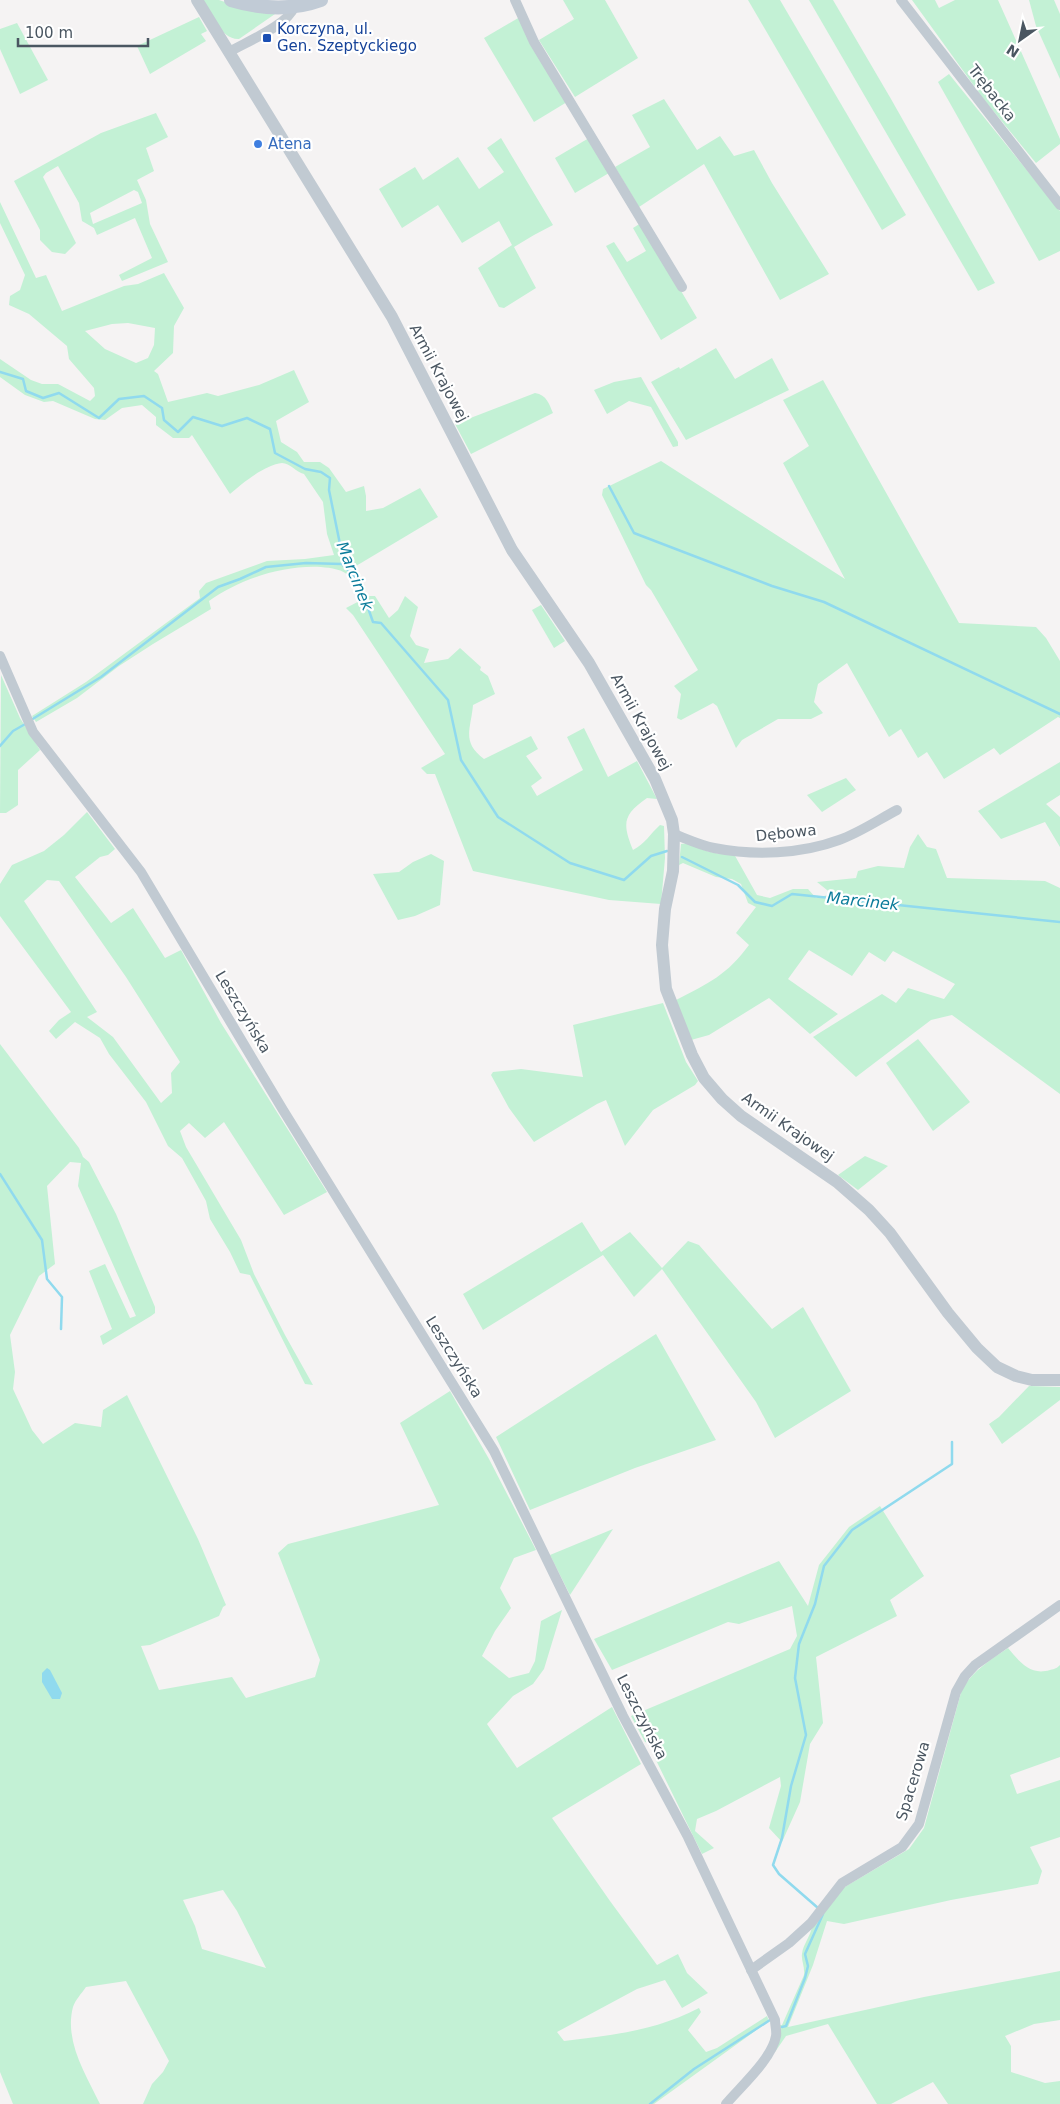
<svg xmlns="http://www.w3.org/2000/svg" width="1060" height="2104" font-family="'DejaVu Sans',sans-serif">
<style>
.green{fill:#c3f1d5;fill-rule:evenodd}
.water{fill:#90daee}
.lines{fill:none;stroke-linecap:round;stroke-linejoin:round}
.stream{stroke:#90daee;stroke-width:2.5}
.minor{stroke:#c1cad2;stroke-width:10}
.tertiary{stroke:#c1cad2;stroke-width:12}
.secondary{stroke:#c1cbd6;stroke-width:14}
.transit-dot{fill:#1a4fb4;stroke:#fff;stroke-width:2}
.shop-dot{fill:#3f7fe0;stroke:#fff;stroke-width:2}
.labels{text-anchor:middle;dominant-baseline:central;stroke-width:4.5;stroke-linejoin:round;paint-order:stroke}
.transit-label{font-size:15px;fill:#164399;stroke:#fff;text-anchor:start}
.street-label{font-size:15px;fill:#4a5661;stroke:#fff}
.shop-label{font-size:15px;fill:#366cbe;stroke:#fff;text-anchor:start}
.water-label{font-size:16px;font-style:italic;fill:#0c7c9b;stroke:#fff}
</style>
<rect width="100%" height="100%" fill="#f5f3f3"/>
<g class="green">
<path d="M203,0H219L240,7L275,14L239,39C221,40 211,13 203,0Z"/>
<polygon points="563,0 605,0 638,58 575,97 539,40 574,19"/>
<polygon points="748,0 780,0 906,215 882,230"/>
<polygon points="809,0 833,0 891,99 995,283 978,291"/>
<polygon points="912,0 935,0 939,8 955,0 998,0 1060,139 1060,144 1036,163 985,101"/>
<polygon points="1029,0 1054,0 1060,14 1060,79 1036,26"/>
<polygon points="199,17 207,31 201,34 206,41 150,74 137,46"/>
<polygon points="520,17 567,102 534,122 484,38"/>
<polygon points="17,23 48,80 20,94 0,49 0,29"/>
<polygon points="949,74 1060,211 1060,251 1039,261 938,82"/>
<polygon points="664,99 697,150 720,136 734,156 754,150 772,183 829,274 780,300 704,164 639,207 615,167 650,147 632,115"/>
<path d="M156,113L168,137L146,148L154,171L137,180L146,200L150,224L168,262L122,281L119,275L152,258L135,218L97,235L94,228L82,221L79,203L58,166L46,173L43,177L76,243L65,254L52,252L40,240V230L14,181L101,133ZM134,190L138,192L142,203L93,224L90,213Z"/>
<polygon points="501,138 553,225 534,235 514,247 536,288 504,308 499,307 478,268 512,245 499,221 462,243 438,205 402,228 379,189 415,167 423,180 458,157 479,189 504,172 487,148"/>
<polygon points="589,138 609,173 575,193 555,158"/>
<path d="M0,202L36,278L46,275L62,311L124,286L138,284L164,273L184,308L174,326L173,353L154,371L158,374L168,402L207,393L218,396L259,385L294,370L309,402L276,421L281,442L297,452L304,462H320L329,468L346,492L364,486L366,496V511L383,508L420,488L438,517L356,566L366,589L357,594C355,589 353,581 350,577C343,569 331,568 321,567C282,565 241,579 209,601L211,609L153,644L119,666L77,698L36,722L32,716L86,682L200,598L199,591L206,583L267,561L305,559L334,555L327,534L323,502L304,474C296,472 290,463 282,463C266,464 241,484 230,494L192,435L189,438H173L156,425V417L142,405L122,408L105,420L95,419L53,401L44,402L25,395L0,377V359L31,380L42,384H58L90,401L95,396L94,388L69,359L67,346L29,314L9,305L10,296L20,290L25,275L0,223ZM128,323L155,328L154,345L148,358L136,363L105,349L85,331L112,324Z"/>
<polygon points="641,223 697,318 661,340 606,246 614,242 627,262 646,251 633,228"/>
<polygon points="716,348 735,379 772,358 789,390 686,440 651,382 679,367 680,369"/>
<polygon points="641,377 678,442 678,446 673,447 651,407 629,401 607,414 594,390 614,382"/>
<polygon points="823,380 959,623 1036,627 1046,638 1060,661 1060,718 1058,717 1000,755 994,748 944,779 927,752 918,758 901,729 889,737 847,663 818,684 814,702 823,713 811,719 778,719 742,740 736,748 717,706 713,703 681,720 677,718 681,694 674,686 698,670 651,590 646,585 602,495 603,489 661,461 845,579 783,463 809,446 783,400"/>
<path d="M535,393C547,395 549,404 553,413L471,454L455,424Z"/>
<path d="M369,596H375L389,618L398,610L405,596L418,607L410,636L416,645L429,649L424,663L448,659L460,648L481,667L480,670L488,676L495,694L473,705C471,729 461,742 484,759L531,736L538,749L526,756L542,778L531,786L537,796L583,770L567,737L584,728L608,777L637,761L657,799L647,798C623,815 622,823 633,850C645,844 650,834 660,825L664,826L665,858L661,904L609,900L473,871L435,774H427L421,768L445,754L353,615L346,608Z"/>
<polygon points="541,605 565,641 554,648 532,610"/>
<polygon points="1,675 20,718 40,750 18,770 18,805 6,813 0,813"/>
<polygon points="1060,762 1060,795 1046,804 1060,817 1060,847 1045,822 1001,839 978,811"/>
<polygon points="846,778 856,790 822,812 807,795"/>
<path d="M87,812L115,849L108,855L100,857L75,877L111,923L133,908L165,958L181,950L221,1023L327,1192L284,1215L224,1122L205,1138L189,1123L180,1131L186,1147L241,1240L254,1274L285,1335L313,1385L305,1384L250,1275L240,1273L230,1252L210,1219L206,1201L182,1158L168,1146L146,1102L109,1054L100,1038L75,1022L56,1039L49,1031L59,1020L71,1012L0,916V884L12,865L44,851L64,835ZM47,880L59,881L126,977L180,1062L171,1073L172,1093L161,1103L113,1037L87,1017L97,1012L24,901Z"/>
<path d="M918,834L927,847L936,849L947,878L1045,881L1060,888V1094L952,1015L931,1020L856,1077L813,1037L882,994L896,1003L908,988L944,999L955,984L893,951L885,962L869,952L852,976L809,950L788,979L838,1014L810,1034L769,998L709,1035L691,1040L676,1000C709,983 727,975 749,945L736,933L756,907L748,903L741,884L732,879L716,877L683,863L679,865L681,844C689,843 694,846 701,849C711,853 722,855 734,854L757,895L770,898L793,889H808L816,898L832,894L817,882L856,878L858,871L878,866L904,868L910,847Z"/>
<polygon points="431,854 444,861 440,905 415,916 398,920 373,874 399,872 413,862"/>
<polygon points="663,1003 686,1062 698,1081 695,1085 653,1110 625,1146 606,1100 597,1104 534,1142 509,1108 491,1075 493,1072 521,1069 583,1077 573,1025"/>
<polygon points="918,1039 970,1102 933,1131 886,1063"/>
<path d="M0,1044L79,1148L83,1157L89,1162L116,1214L155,1307V1313L151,1316L103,1345L100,1336L112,1329L89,1271L105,1264L130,1318L136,1316L78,1186L81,1163L70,1162L47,1186L55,1264L39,1276L10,1335L15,1372L13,1389L32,1430L43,1444L75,1423L101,1427L103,1410L127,1395L198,1539L226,1605L223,1607L219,1616L150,1645L141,1646L159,1690L232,1677L246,1698L315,1677L320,1660L278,1553L288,1544L439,1505L400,1423L450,1391L489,1459L536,1550L514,1558L500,1588L511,1608L495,1631L482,1656L509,1678L529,1673L535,1661L541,1621L562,1610L544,1669L533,1684L513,1696L487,1724L517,1768L612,1707L641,1764L552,1818L610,1901L657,1965L678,1954L687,1973L708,1993L682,2008L665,1980L637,1989L557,2032L564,2041C612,2035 655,2031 699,2008L701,2012L688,2030L706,2052L717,2048L767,2016L769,2021L654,2104H143L152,2084L163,2072L169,2061L126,1981L86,1987C82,1993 75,2000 73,2007C64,2041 86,2075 100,2104H13L0,2072ZM223,1890L237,1911L266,1968L202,1949L195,1926L183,1900Z"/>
<polygon points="865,1156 888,1166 858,1190 838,1175"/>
<polygon points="582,1222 601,1252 630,1232 662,1268 688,1241 699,1245 772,1329 803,1307 851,1391 775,1438 756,1402 662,1269 634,1297 603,1255 483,1330 463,1294"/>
<polygon points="656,1334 716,1440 635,1468 530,1510 496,1437"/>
<polygon points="1029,1386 1060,1387 1060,1400 1002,1444 989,1424 999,1417"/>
<polygon points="880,1506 924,1576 890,1600 897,1616 816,1657 823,1723 810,1744 800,1802 782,1842 769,1828 781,1786 780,1777 716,1811 697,1819 695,1831 714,1848 702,1854 653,1754 660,1746 645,1742 631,1716 790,1649 797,1636 792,1606 739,1624 728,1622 612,1670 594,1639 779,1561 808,1606 819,1565 849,1527"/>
<polygon points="613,1529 570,1595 550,1555"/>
<path d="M1008,1648C1020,1662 1030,1676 1050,1670C1055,1669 1057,1668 1060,1665V1757L1010,1775L1017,1794L1060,1780V1837L1030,1847L1042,1871L1038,1884L951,1900L844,1924L827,1921L813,1965L788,2027L924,1997L1060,1971V2020L1034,2024L1005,2036L1011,2046V2072L1045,2083L1060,2081V2104H948L933,2082L891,2104H877L828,2024L786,2036L775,2052L778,2025H782L804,1975C805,1967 801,1960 802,1954C803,1944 811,1936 812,1926L843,1888L909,1849L924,1828L962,1689C974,1670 990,1660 1008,1648Z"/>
</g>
<polygon class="water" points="47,1668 50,1670 62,1693 60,1699 52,1699 42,1682 42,1673"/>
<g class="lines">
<g class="stream">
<polyline points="0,372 23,379 26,391 43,398 59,393 99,418 119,399 144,396 162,408 164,420 178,432 193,417 222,426 247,418 270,429 275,453 305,469 321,472 330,478 329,490 341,549 362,591 373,622 381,623 448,700 461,760 498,817 570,863 624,880 651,856 667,851"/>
<polyline points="609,486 634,533 772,586 824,602 1060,714"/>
<polyline points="31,720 101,677 218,587 240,579 266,567 306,563 342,564 354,576"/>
<polyline points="0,746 13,731 27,723"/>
<polyline points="682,857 738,885 755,902 772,906 792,894 1060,922"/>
<polyline points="0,1174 42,1240 47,1279 62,1297 61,1329"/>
<polyline points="818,1908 779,1874 773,1865 782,1838 791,1786 806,1735 795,1678 799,1644 815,1604 824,1566 852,1530 952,1464 952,1442"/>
<polyline points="782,2027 786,2026 805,1978 808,1966 805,1954 823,1914"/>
<polyline points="650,2104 694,2069 770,2020"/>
</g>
<g class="minor">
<polyline points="515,0 534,42 682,287"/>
<polyline points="901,0 1060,205"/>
<path d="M229,52C246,42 288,25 294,7"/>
<path d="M0,656L33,732L141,872L283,1110L494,1451L623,1716L688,1837L775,2020C775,2025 777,2032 776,2036C772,2059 741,2086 726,2104"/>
<path d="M674,834C687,839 700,845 714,848C754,856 801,854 839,840C859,833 878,820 897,810"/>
<polyline points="751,1970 789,1943 811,1923 842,1883 902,1847 919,1824 956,1692 965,1676 975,1665 1060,1605"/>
</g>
<polyline class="tertiary" points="197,0 392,317 512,550 589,663 655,779 672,820 674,834 673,871 665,909 662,945 666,989 692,1055 704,1078 722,1099 741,1116 837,1182 869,1210 890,1233 948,1313 977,1348 997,1367 1016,1376 1032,1380 1060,1380"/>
<path class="secondary" d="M231,0C261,9 291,11 321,0"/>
</g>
<rect class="transit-dot" x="262" y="33" width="10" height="10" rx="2.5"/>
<circle class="shop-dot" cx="258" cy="144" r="5"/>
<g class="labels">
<g class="transit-label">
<text x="277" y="29">Korczyna, ul.<tspan x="277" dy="17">Gen. Szeptyckiego</tspan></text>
</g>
<g class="street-label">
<text transform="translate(992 93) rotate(52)">Trębacka</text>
<text transform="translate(439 373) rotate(62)">Armii Krajowej</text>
<text transform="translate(641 722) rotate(61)">Armii Krajowej</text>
<text transform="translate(786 833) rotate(-6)">Dębowa</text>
<text transform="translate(243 1012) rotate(59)">Leszczyńska</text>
<text transform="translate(788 1127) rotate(35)">Armii Krajowej</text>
<text transform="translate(454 1357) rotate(58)">Leszczyńska</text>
<text transform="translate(642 1717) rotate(63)">Leszczyńska</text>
<text transform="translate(913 1781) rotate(-73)">Spacerowa</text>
</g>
<g class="shop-label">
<text x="268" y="144">Atena</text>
</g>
<g class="water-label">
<text transform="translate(355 576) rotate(68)">Marcinek</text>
<text transform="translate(863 901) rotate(6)">Marcinek</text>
</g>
</g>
<g transform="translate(1020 40) rotate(213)" stroke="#ffffff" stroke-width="4" paint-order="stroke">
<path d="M0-4L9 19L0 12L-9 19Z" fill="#4a5661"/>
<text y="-8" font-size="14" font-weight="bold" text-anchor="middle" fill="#4a5661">N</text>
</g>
<path d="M18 38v8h130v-8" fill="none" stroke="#4a5661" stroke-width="2.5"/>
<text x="25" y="38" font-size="15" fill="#4a5661" stroke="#ffffff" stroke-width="4" paint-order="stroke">100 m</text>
</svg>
